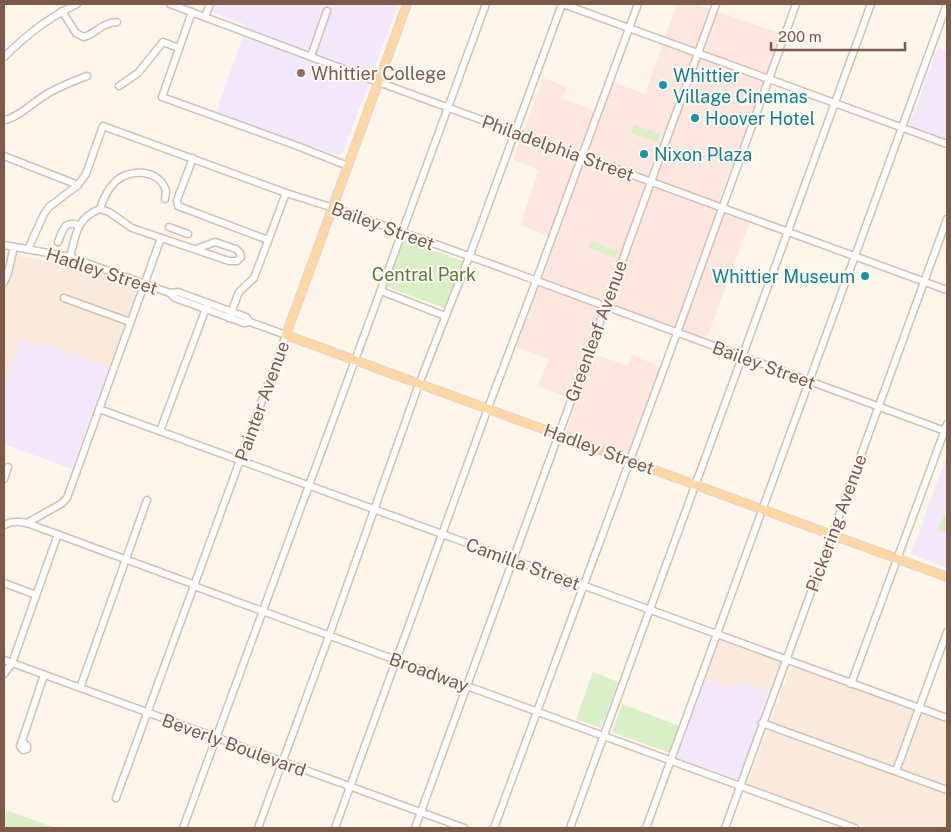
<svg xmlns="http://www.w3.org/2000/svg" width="951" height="832" font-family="'Public Sans',sans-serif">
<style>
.residential{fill:#f9eadb}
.commercial{fill:#ffe6de}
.education{fill:#f3e7fb}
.green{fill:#d9efc6}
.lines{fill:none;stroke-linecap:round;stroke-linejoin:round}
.minor-casing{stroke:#d5bfb0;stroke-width:9}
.major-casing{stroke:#ddd4d0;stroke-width:10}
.minor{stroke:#fff;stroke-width:6}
.major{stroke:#ffd7a1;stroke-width:8}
.education-dot{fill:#8d6e63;stroke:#fffaf3;stroke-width:2}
.culture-dot{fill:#0f9aa8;stroke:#fffaf3;stroke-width:2}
.labels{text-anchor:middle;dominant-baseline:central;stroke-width:4;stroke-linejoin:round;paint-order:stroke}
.education-label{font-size:18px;fill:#785e54;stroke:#fffaf3;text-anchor:start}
.culture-label{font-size:18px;fill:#0d838f;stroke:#fffaf3;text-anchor:start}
.street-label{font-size:18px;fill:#7e5949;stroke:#fffaf3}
.park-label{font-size:18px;fill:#537e3d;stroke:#fffaf3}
</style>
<rect width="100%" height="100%" fill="#fef6eb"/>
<g class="residential">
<polygon points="4,253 74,265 133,286 136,290 136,294 109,367 43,342 40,348 20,340 4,386"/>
<polygon points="719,639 781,661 770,692 741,682 738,691 705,679"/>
<polygon points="792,664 947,721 947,828 869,828 747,784"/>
</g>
<polygon class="commercial" points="677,4 695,4 782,34 716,209 750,222 706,340 613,305 595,354 628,366 632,355 661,367 627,454 566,432 577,401 538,386 549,359 516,347 557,239 520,225 539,170 513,160 543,78 567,87 562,98 600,112 612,82 645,94"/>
<g class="education">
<polygon points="208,4 398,4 343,153 337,155 216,112 247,25 206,10"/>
<polygon points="938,47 947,51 947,139 910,125"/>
<polygon points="20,340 40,347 42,342 109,367 72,469 4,444 4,386"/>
<polygon points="947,455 947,568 911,554"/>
<polygon points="705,679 737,690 741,682 770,692 739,780 677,758"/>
</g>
<g class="green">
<polygon points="634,125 660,134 657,142 631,133"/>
<polygon points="404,239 462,261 444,308 387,287"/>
<polygon points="591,241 618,251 615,258 589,248"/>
<polygon points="944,515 947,517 947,527 945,533 938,530"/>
<polygon points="593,672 618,682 601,728 576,719"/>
<polygon points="622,704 679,726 669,753 612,732"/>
<polygon points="8,811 56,828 4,828 4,815"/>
</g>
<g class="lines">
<g class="minor-casing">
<g id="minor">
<polyline points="170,4 370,79 947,290"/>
<polyline points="563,4 947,144"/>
<path d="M62,11L76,33L84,37C97,33 101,23 117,22"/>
<polyline points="192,12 162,97 300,147 348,166"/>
<polyline points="205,17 210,4"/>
<polyline points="311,56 327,11"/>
<path d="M4,57C28,34 46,19 77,4"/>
<polyline points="119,86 138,73 163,42 179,48"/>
<path d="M4,120C18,118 32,103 44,96C57,87 72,82 87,76"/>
<polyline points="4,156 78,185"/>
<polyline points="193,158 177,200 178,206 268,240"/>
<polyline points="100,209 109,212 132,228 229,261 237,261 241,257 240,253 236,249 215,242 196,249"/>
<path d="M100,209C103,199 107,190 115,182C129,168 160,169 166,191L165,199"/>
<polyline points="169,227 188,234"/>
<path d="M58,242C63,230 64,220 79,225"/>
<polyline points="4,245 70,257 170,293 175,298 244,323 250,322 286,335 116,798"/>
<polyline points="28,249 44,214 49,207 78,185 86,174 103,126 286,193 343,211 502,268 945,431"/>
<path d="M70,257C76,235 76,218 100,209"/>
<polyline points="4,282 8,273 14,247"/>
<polyline points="381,291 445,316"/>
<polyline points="170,293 178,292 246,317 250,322"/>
<polyline points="64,298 130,322"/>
<polyline points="229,318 239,292 254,278 286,193"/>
<polyline points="99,409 947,718"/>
<polyline points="160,431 208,303"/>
<polyline points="4,479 8,467"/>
<polyline points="27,523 61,504 67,498 161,238"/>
<path d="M4,525C18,518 29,524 43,529L190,583L194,586L855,828"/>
<polyline points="4,583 36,595"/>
<polyline points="4,660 464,828"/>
<polyline points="4,674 12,663 58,534"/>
<polyline points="851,684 947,424"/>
<polyline points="80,688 147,500"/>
<polyline points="762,723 947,790"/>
<polyline points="22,741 27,746 27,749 23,750 20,746 22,741 44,675"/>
<polyline points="896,771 947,632"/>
<polyline points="183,828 486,4"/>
<polyline points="258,828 329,636 419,384 471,252 562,4"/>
<polyline points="335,828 488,408 536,281 638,4"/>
<polyline points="415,828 716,4"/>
<polyline points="494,828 677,333 796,4"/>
<polyline points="570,828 871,4"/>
<polyline points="646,828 947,4"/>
<polyline points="725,828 947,219"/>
</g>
</g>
<g class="major-casing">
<polyline id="major" points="407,4 286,335 947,577"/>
</g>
<use href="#minor" class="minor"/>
<use href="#major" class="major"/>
</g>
<circle class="education-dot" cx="301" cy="73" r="5"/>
<g class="culture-dot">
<circle cx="663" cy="85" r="5"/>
<circle cx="695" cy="118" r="5"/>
<circle cx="644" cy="154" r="5"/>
<circle cx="865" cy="276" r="5"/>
</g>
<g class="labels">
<g class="education-label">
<text x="311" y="73">Whittier College</text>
</g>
<g class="culture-label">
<text x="673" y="75">Whittier<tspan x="673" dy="21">Village Cinemas</tspan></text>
<text x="705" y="118">Hoover Hotel</text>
<text x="654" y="154">Nixon Plaza</text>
<text x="855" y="276" text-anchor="end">Whittier Museum</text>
</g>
<g class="street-label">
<text transform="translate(558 148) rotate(20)">Philadelphia Street</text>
<text transform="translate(383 226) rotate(20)">Bailey Street</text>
<text transform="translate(102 271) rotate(18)">Hadley Street</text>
<text transform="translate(596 331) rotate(-70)">Greenleaf Avenue</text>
<text transform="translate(764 365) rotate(20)">Bailey Street</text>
<text transform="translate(262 401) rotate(-70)">Painter Avenue</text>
<text transform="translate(599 449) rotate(20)">Hadley Street</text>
<text transform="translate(836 523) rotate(-70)">Pickering Avenue</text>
<text transform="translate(523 564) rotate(20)">Camilla Street</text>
<text transform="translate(429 672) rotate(20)">Broadway</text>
<text transform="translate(234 745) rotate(20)">Beverly Boulevard</text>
</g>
<g class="park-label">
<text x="424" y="274">Central Park</text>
</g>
</g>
<rect width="951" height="832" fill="none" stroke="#7e5949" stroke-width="10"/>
<path d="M771 42v8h134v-8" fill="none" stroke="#7e5949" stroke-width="2.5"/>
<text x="778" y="42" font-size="15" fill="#7e5949" stroke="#fffaf3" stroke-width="4" paint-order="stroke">200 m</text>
</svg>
